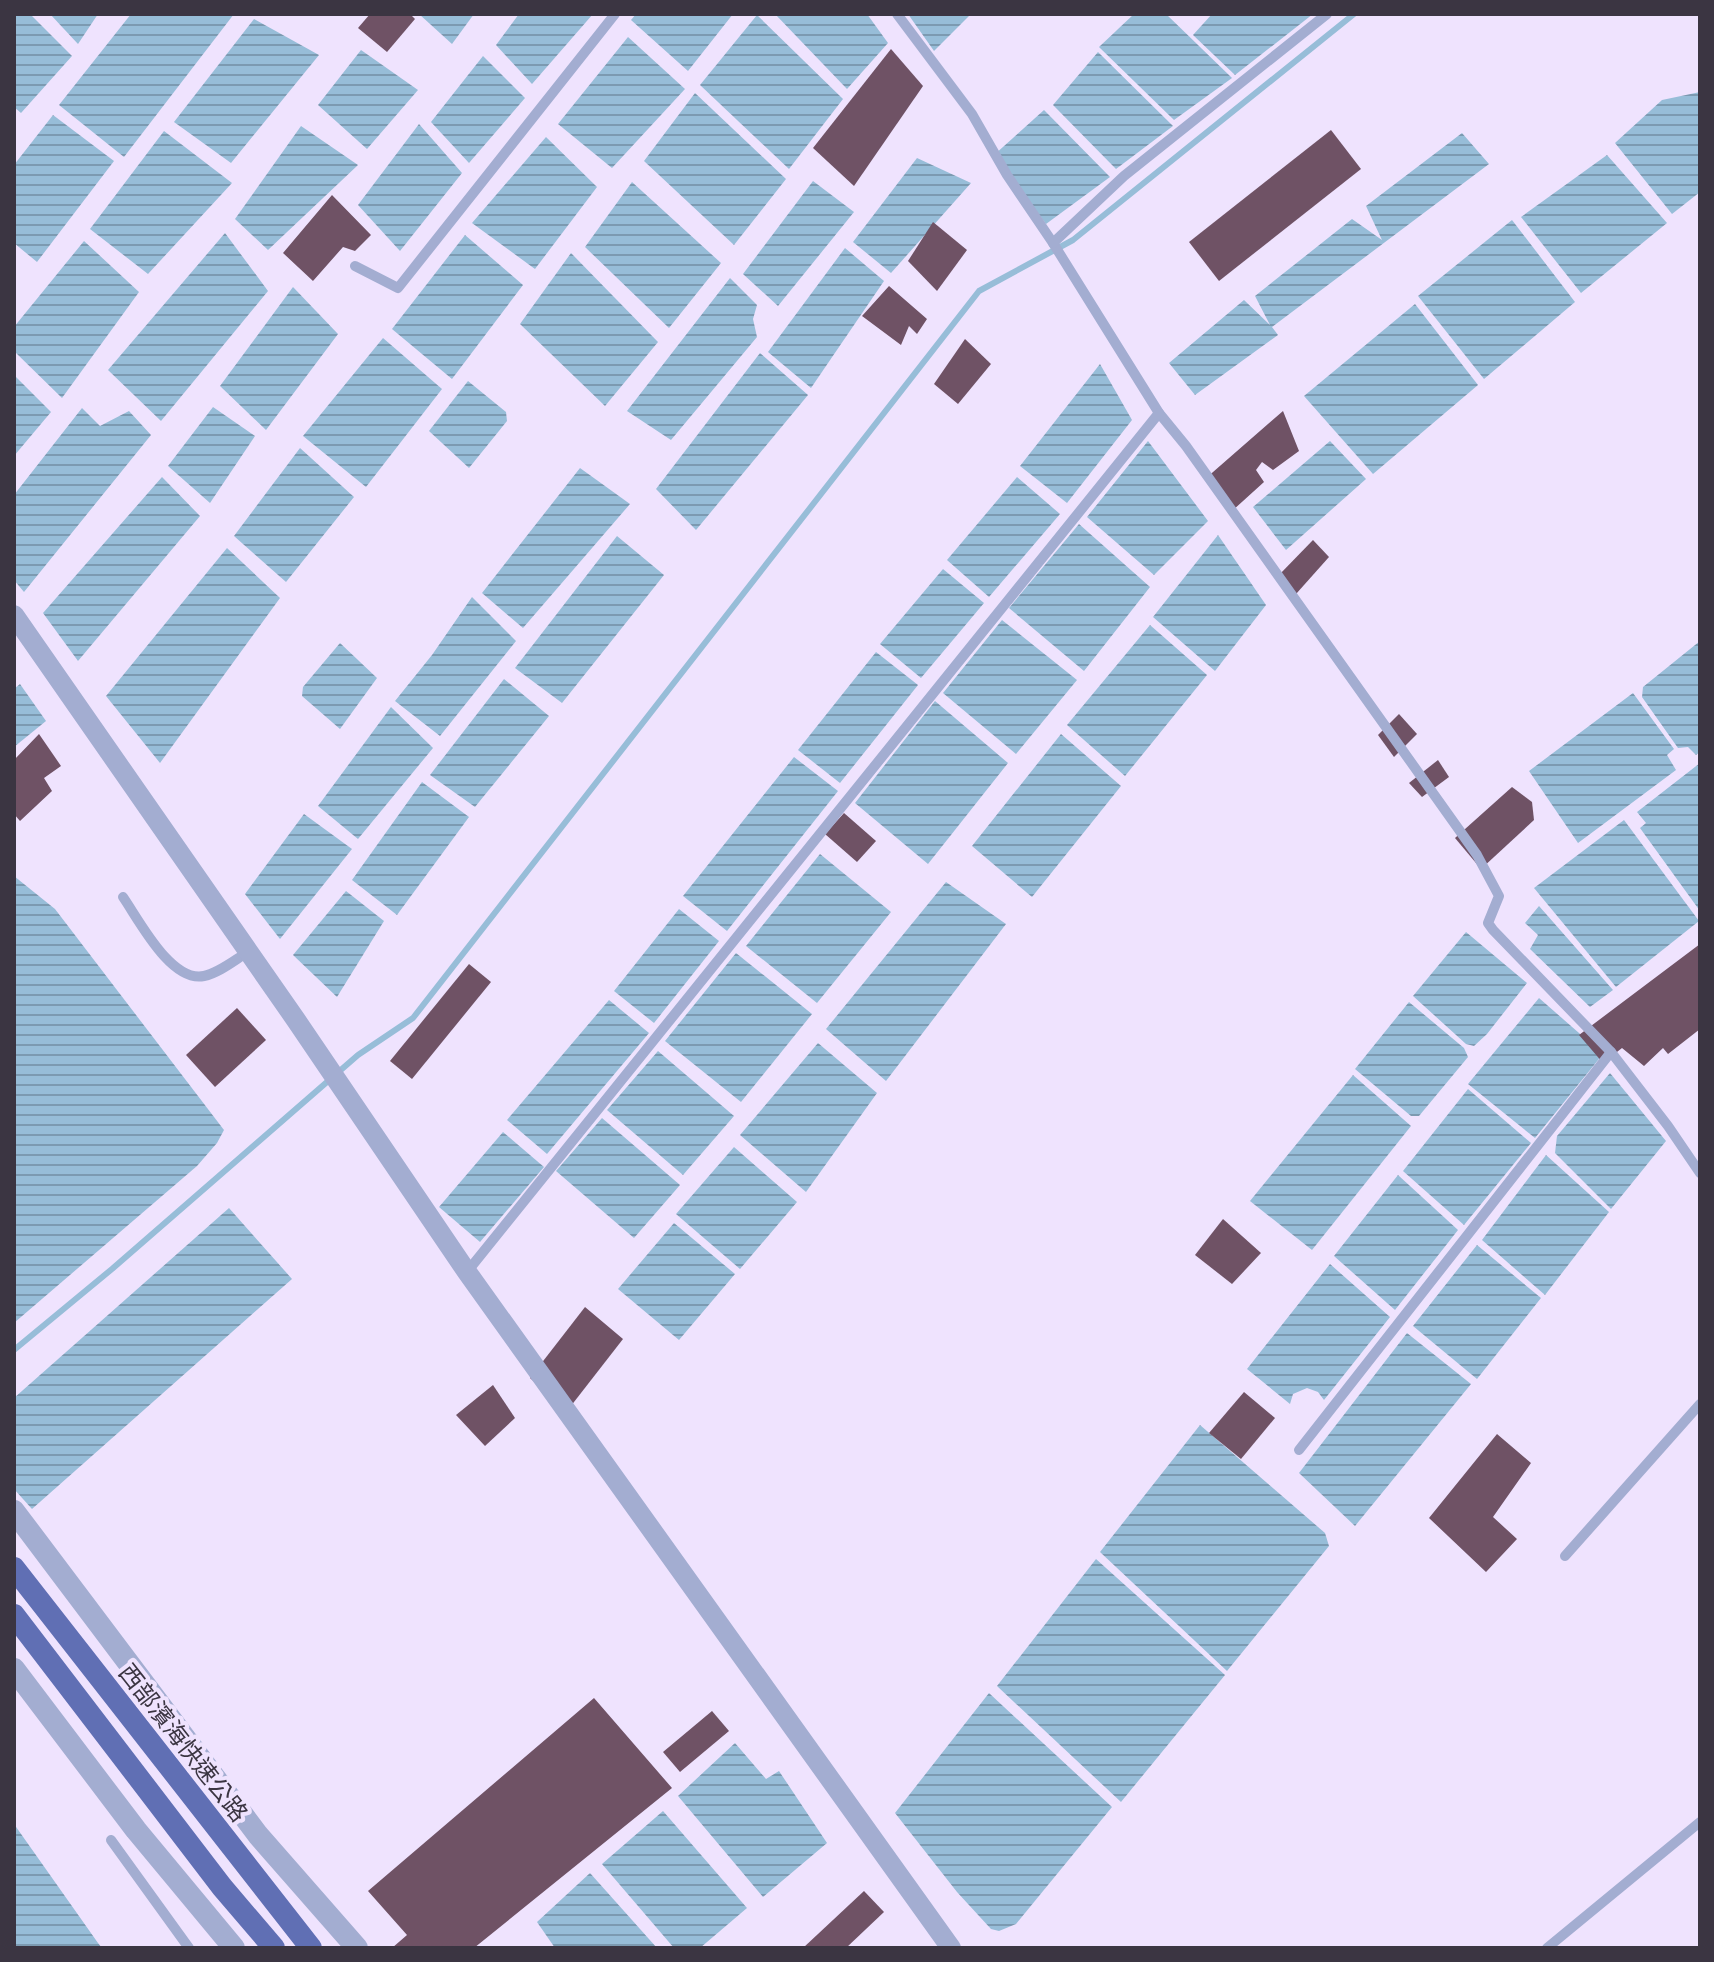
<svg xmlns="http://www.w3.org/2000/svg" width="1714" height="1962" font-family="Roboto,'Noto Sans TC',sans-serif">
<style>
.water{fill:url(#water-rules)}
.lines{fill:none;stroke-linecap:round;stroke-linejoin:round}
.stream{stroke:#97bdd8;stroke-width:6}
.building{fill:#6f5265}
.service{stroke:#a3add1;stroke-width:10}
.minor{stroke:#a3add1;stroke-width:20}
.tertiary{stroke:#a3add1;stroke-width:22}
.trunk{stroke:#606fb4;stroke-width:22}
.labels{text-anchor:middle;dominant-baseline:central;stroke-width:8;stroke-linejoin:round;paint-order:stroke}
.street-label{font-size:24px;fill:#3b3542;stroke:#efe3fe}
</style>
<defs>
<pattern id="water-rules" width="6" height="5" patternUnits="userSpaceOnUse" patternTransform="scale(2)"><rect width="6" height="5" fill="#97bdd8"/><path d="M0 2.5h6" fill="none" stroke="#7c9ab1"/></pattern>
</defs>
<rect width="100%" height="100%" fill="#efe3fe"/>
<g class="water">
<polygon points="14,14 30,14 72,56 21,113 14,107"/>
<polygon points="50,14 98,14 78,44"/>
<polygon points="131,14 234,14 124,157 59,105"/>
<polygon points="419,14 474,14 452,44"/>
<polygon points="519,14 593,14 532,84 496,45"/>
<polygon points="636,14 733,14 688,71 631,20"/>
<polygon points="775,14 867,14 888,43 847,89"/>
<polygon points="908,14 971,14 934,51"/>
<polygon points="1134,14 1166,14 1232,78 1174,120 1099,47"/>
<polygon points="1212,14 1313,14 1235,75 1193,35"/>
<polygon points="757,15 843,99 789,169 700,85"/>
<polygon points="254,19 319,55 231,163 174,122"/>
<polygon points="628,37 685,89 612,168 558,124"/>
<polygon points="361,50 418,90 367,149 318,105"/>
<polygon points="1098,52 1173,126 1116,169 1053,105"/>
<polygon points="483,56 525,98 469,163 431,122"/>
<polygon points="1700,92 1700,192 1672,214 1615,143 1662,100"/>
<polygon points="695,93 786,179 734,245 644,161"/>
<polygon points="1044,110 1110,177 1046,224 994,155"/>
<polygon points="53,115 114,161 37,262 14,243 14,165"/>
<polygon points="419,124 462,173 400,251 358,205"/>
<polygon points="301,126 358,165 268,250 235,219"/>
<polygon points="164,131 232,183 148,274 90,229"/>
<polygon points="1462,133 1489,164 1272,327 1278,335 1195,395 1169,363 1244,300 1270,325 1255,296 1352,219 1382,240 1366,206"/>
<polygon points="546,137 597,187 535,269 472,223"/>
<polygon points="1607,155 1667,223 1581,293 1521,217"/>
<polygon points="917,158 971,183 891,273 853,242"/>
<polygon points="813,181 854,212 778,306 743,274"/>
<polygon points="632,182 721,263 669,328 585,247"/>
<polygon points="1512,220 1575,302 1484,379 1418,296"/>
<polygon points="225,233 268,291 161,421 108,370"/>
<polygon points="465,235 523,285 452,379 392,329"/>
<polygon points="84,241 139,292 62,398 14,351 14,327"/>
<polygon points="845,248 884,281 811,388 768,352"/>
<polygon points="571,253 658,342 605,406 520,324"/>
<polygon points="730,278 757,305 753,319 757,337 671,440 627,411"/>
<polygon points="293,287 338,334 266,430 220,386"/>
<polygon points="1415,304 1478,385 1373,474 1304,396"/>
<polygon points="383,338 442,389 366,487 303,436"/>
<polygon points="760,353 808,395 696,530 656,489"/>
<polygon points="1100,364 1132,420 1067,503 1020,466"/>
<polygon points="14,375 51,412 14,456"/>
<polygon points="468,381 506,412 507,421 469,468 429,431"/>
<polygon points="213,407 255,436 210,503 168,466"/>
<polygon points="82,408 100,426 129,411 151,435 24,592 14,580 14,495"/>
<polygon points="1148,441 1208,521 1154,575 1087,517"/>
<polygon points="1330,441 1366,479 1286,550 1253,507"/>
<polygon points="300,448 354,497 286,582 234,536"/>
<polygon points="580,468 630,504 523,628 482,593"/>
<polygon points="162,477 200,516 78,661 43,613"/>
<polygon points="1017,477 1060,514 989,597 947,560"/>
<polygon points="1079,524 1150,587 1084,671 1009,608"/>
<polygon points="1218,535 1266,605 1215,671 1153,617"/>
<polygon points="617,536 664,575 562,703 515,668"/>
<polygon points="227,548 280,598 160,763 106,696"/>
<polygon points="943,569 984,603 921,678 880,644"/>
<polygon points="472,597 516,641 440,736 395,701 432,655"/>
<polygon points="1002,620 1077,680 1016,754 943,693"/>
<polygon points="1150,625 1207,675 1125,776 1067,725"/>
<polygon points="1700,641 1700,752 1696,755 1688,747 1678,748 1642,697 1643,687"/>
<polygon points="340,643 377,678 340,729 302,696 303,687"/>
<polygon points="876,652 918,685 840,783 798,750"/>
<polygon points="504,679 549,716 475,807 430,775"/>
<polygon points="20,684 46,721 14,747 14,689"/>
<polygon points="1633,693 1674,749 1667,755 1676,770 1578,843 1529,771"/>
<polygon points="935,701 1008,763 928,864 855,803"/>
<polygon points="391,707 433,748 358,839 318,806"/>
<polygon points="1061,734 1121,786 1032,897 972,846"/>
<polygon points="794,757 838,791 727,931 683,896"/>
<polygon points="1700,763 1700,911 1640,828 1646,823 1637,812"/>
<polygon points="422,782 469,817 397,915 352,880"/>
<polygon points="304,814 352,849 280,939 245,894"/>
<polygon points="1624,820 1699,921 1616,987 1534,888"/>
<polygon points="820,854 891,912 817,1003 746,946"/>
<polygon points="14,876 55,909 224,1130 217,1143 197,1166 14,1323"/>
<polygon points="946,882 1006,924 886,1081 826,1029"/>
<polygon points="346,891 384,921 337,997 293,955"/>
<polygon points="1539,906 1613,990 1590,1007 1530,949 1538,935 1525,923"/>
<polygon points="679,909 719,941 654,1023 614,991"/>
<polygon points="1466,932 1527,983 1487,1034 1474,1046 1466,1044 1413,996"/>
<polygon points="736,953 812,1014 741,1102 665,1041"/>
<polygon points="1539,998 1603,1054 1535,1138 1468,1084"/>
<polygon points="609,1000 649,1033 547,1154 507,1120"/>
<polygon points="1409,1002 1464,1048 1468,1057 1419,1116 1411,1116 1355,1069"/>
<polygon points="818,1043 877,1093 806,1192 740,1135"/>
<polygon points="658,1051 734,1116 683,1175 607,1110"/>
<polygon points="1610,1073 1666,1141 1611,1209 1555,1153 1557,1136"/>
<polygon points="1353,1075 1411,1126 1312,1250 1250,1201"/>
<polygon points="1468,1089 1531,1143 1464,1225 1403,1171"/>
<polygon points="602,1118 680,1185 634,1238 556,1171"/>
<polygon points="503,1132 544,1167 480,1242 439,1207"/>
<polygon points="734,1147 797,1202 740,1269 676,1214"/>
<polygon points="1546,1155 1609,1212 1545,1295 1482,1240"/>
<polygon points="1398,1175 1458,1230 1395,1310 1334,1256"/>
<polygon points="229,1208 292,1279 32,1509 14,1489 14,1398"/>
<polygon points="674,1223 735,1274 679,1340 618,1289"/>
<polygon points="1477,1245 1541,1298 1477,1379 1413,1326"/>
<polygon points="1330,1264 1390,1317 1324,1400 1318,1392 1307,1388 1293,1394 1290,1404 1247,1369"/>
<polygon points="1407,1333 1471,1384 1355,1526 1299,1473"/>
<polygon points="1200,1425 1325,1533 1329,1546 1227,1671 1100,1552"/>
<polygon points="1096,1559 1225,1675 1121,1802 997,1686"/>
<polygon points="989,1693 1112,1807 1016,1924 999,1931 991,1929 957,1892 895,1813"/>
<polygon points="735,1743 766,1779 779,1771 827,1843 763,1897 678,1796"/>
<polygon points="663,1811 747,1908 700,1948 674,1948 602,1864"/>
<polygon points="14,1824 98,1943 102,1948 14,1948"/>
<polygon points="590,1873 657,1948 555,1948 537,1922"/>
</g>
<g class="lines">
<polyline class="stream" points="14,1350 112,1269 358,1055 413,1018 979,291 1073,240 1354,14"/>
</g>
<g class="building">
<polygon points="370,14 410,14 415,19 387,52 358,28"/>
<polygon points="891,49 923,86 854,186 813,148"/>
<polygon points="1331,130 1361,169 1219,281 1189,242"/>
<polygon points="332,195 371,235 355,251 343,247 313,281 283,253"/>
<polygon points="933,222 967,250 937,291 908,261"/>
<polygon points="889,286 927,319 917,334 909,326 901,345 862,316"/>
<polygon points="965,339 991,364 958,404 934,384"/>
<polygon points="1283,411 1299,451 1273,470 1262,462 1256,470 1264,482 1232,511 1205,479"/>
<polygon points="1313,540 1329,557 1296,594 1279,575"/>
<polygon points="1399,714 1417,734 1394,757 1378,735"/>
<polygon points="39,734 61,766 44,778 52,791 20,821 14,814 14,760"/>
<polygon points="1438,760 1449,777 1422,797 1409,783"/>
<polygon points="1512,787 1532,802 1534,820 1481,869 1455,838"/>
<polygon points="844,813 876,841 857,862 825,834"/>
<polygon points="1700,944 1700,1029 1668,1054 1663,1048 1644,1066 1622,1048 1603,1063 1579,1035"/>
<polygon points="469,964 491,982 412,1079 390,1061"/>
<polygon points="237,1008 266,1040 215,1087 186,1055"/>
<polygon points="1223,1219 1261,1253 1232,1284 1195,1255"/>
<polygon points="585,1307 623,1339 567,1411 530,1378"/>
<polygon points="493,1385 515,1418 485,1446 456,1415"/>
<polygon points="1244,1392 1275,1418 1241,1459 1209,1433"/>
<polygon points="1497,1434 1531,1463 1493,1517 1517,1539 1486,1572 1429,1518"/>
<polygon points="594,1698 672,1788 474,1948 392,1948 407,1935 368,1891"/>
<polygon points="712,1711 729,1731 680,1772 663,1752"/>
<polygon points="864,1891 884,1912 846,1948 803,1948"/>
</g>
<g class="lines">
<g class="service">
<polyline points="897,14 972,114 1007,175 1053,243 1159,413 1186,446 1477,855 1499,896 1488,923 1493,930 1611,1052 1668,1126 1700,1173"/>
<polyline points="1053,243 1124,176 1327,14"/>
<polyline points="355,266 398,288 615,14"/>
<path d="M123,897C139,920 171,983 204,976C219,973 236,959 248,952"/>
<polyline points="467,1272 1159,413"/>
<polyline points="1299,1450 1611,1052"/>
<polyline points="1565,1556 1700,1404"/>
<polyline points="111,1840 189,1948"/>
<polyline points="1547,1948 1700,1822"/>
</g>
<polyline class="minor" points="14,615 296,1020 467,1272 951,1948"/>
<g class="tertiary">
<polyline points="14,1511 258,1835 357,1948"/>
<polyline points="14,1669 136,1830 234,1948"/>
</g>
<g class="trunk">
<polyline points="14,1568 311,1948"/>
<polyline points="14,1615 222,1887 274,1948"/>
</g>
</g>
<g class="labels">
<g class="street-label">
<text transform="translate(183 1743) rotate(52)">西部濱海快速公路</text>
</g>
</g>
<rect width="1714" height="1962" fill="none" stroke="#3b3542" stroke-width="32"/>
</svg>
